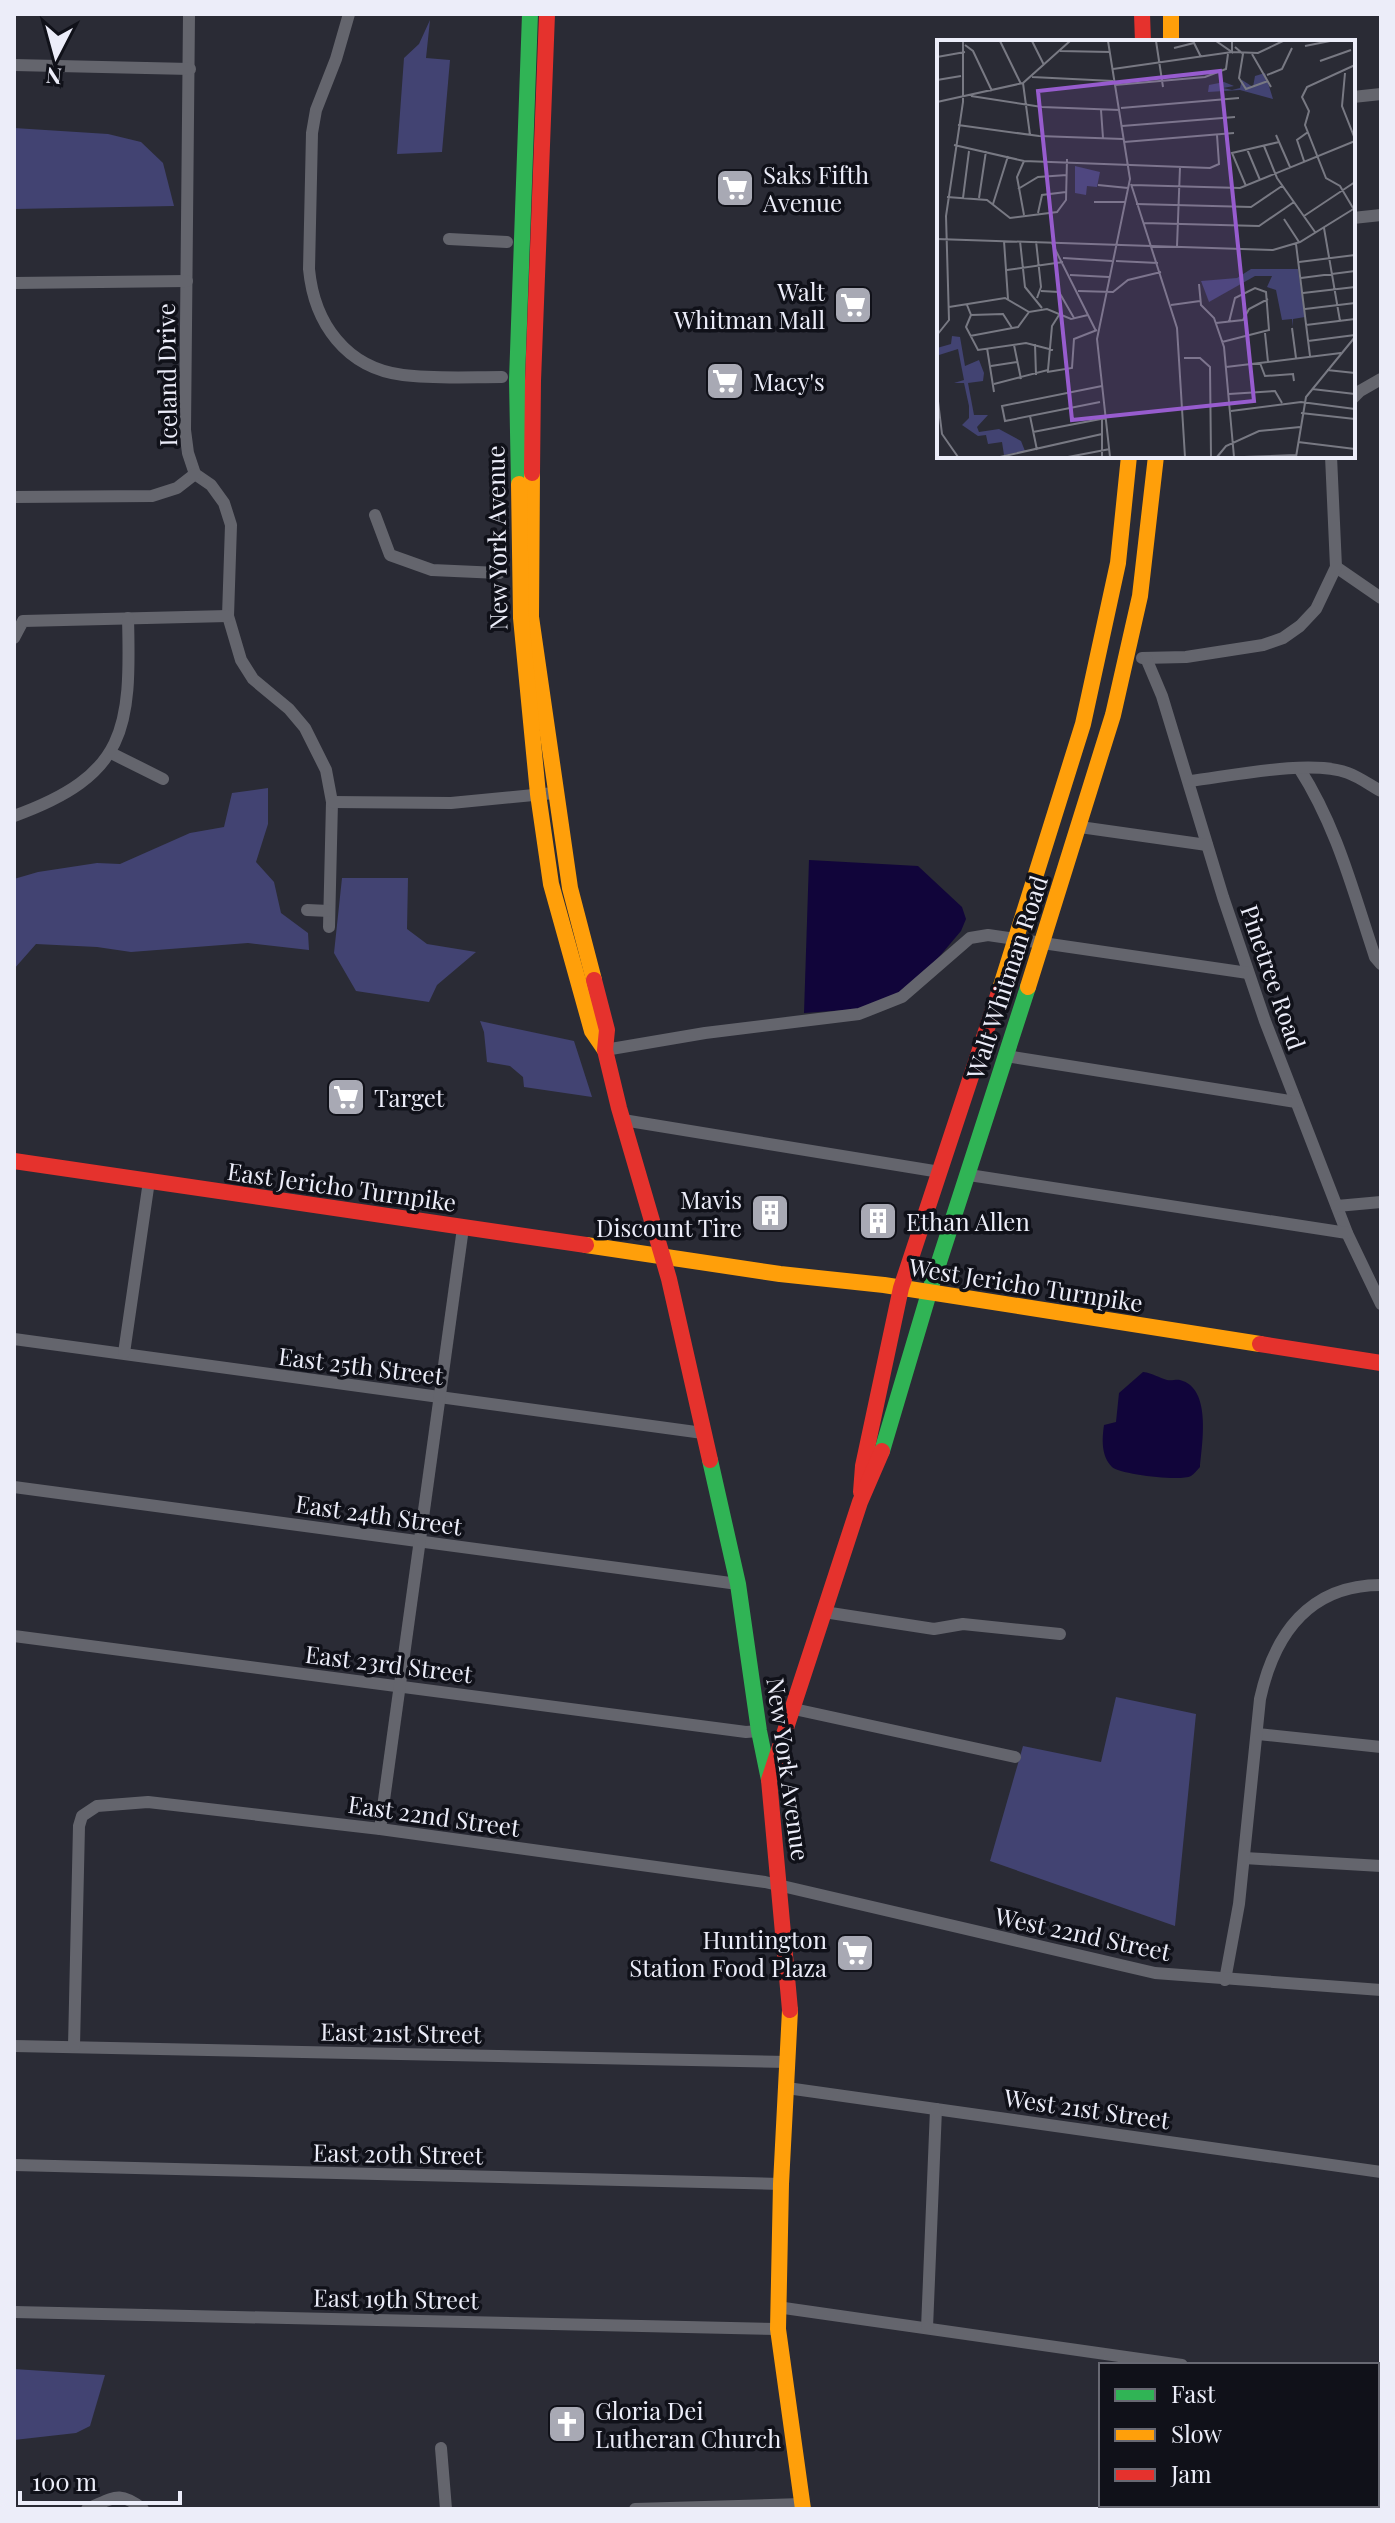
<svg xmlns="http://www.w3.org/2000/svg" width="1395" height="2523" font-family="'Playfair Display',serif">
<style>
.green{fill:#424372}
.water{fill:#11053a}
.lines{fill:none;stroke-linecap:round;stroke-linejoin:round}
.street{stroke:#64656d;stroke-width:12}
.fast{stroke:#30b455;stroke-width:16}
.slow{stroke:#ff9f0a;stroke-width:16}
.jam{stroke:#e5322d;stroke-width:16}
.labels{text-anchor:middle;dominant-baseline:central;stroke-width:7;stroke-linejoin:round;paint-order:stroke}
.poi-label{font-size:24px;fill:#ecedf9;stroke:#101119;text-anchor:start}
.street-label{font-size:24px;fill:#ecedf9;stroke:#101119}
.inset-road{fill:none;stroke:#787983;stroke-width:2}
.view{fill:#975cce;fill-opacity:0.15;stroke:#975cce;stroke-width:4}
.inset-edge{fill:none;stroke:#ecedf9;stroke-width:4}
</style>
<rect width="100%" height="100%" fill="#2a2b35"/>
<g class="green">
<polygon points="430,20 426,58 450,60 442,152 397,154 404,58 419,44"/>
<polygon points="14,128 108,134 141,142 163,163 174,206 14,209"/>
<polygon points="268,788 268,824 256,862 274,882 281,913 308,933 309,950 248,943 131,952 97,947 36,944 14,969 14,879 38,872 97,863 120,864 190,833 224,827 232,793"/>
<polygon points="342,878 408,878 407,929 427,944 476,952 437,985 429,1002 356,991 334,953"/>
<polygon points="480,1021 574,1041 592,1097 524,1087 523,1077 510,1066 487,1062 484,1032"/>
<polygon points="1116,1697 1196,1714 1175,1926 990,1861 1023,1746 1101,1762"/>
<polygon points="14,2369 105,2375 90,2426 76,2433 14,2440"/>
</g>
<g class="water">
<polygon points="809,860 918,866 962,907 966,919 961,931 928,970 900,992 859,1009 804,1013"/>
<path d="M1143,1372C1153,1373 1159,1378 1167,1380C1172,1381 1176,1379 1180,1380C1212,1388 1202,1444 1200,1467C1197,1470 1194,1474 1191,1476C1180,1482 1119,1474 1112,1467C1101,1456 1102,1439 1104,1425L1116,1422L1119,1393Z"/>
</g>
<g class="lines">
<g class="street">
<polyline points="189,14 185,430 188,453 195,474 211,485 224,503 231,525 228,616 241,660 253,679 289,709 305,728 326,770 332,802 329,927"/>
<path d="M349,14L336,59L316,110L312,133L309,269C314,323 346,368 403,375C435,379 470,377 502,377"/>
<polyline points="14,65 190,69"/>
<polyline points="1353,97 1381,94"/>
<polyline points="1353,218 1381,215"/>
<polyline points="449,239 507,242"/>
<polyline points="14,283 187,281"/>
<polyline points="1353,398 1360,391 1381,379"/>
<polyline points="14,497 152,496 177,488 195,474"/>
<polyline points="375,515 390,555 432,570 499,573"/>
<polyline points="1336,567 1381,598"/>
<polyline points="14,638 23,621 228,616"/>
<polyline points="1142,658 1186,657 1263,645 1283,638 1300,626 1316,609 1336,567 1331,456"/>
<polyline points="1146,658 1162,696 1223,897 1265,1021 1347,1233 1381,1304"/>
<polyline points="111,753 163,779"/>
<path d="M1299,768C1337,827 1353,891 1375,957L1381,964"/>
<path d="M1190,781C1231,776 1311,759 1348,773C1359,777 1370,785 1381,791"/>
<polyline points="332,802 451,803 554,793"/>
<path d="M14,816C127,775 131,729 128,618"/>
<polyline points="1080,827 1207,845"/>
<polyline points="307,910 329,911"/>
<polyline points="605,1050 705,1033 859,1014 902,997 970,938 988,935 1248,973"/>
<polyline points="1006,1056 1296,1102"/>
<polyline points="623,1120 940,1172"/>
<polyline points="969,1175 1347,1233"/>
<polyline points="1337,1206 1381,1202"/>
<polyline points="14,1339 703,1433"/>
<polyline points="124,1353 149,1181"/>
<polyline points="14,1487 738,1584"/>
<polyline points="824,1612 934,1629 963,1624 1060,1634"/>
<polyline points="14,1636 746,1732 759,1731"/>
<polyline points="794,1709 1015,1757"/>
<polyline points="1258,1734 1381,1747"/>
<polyline points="380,1829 463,1228"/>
<polyline points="1244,1858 1381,1866"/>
<path d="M1225,1980L1239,1904L1260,1699C1274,1635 1309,1585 1381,1585"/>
<polyline points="14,2046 788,2062"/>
<polyline points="74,2046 79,1826 82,1816 97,1806 148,1802 380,1829 765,1882 1155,1973 1381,1990"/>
<polyline points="787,2088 1381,2172"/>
<polyline points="14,2165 781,2184"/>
<polyline points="777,2307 1182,2365"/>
<polyline points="14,2312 778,2329"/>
<polyline points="927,2328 936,2109"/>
<polyline points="1377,2394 1381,2395"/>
<polyline points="441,2448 446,2509"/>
<path d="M87,2509C114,2498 118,2490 143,2509"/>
<polyline points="635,2509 802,2504"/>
</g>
<g class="fast">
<polyline points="519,484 517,380 530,14"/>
<polyline points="882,1451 929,1293 1028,987"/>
<polyline points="710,1460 738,1584 759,1731 769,1780"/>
</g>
<g class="slow">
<polyline points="1171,14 1171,42"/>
<polyline points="532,473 531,617 570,888 594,980"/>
<polyline points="519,484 521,618 538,794 551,884 592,1031 605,1050"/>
<polyline points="1028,987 1113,715 1140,596 1156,456"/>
<polyline points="1000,989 1083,724 1118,563 1129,456"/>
<polyline points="586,1245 780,1274 884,1285 1260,1344"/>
<polyline points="790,2010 781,2184 778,2329 803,2509"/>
</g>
<g class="jam">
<polyline points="1142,14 1143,42"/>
<polyline points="532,473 533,381 547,14"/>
<polyline points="594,980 607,1030 605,1050 619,1108 669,1279 710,1460"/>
<polyline points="14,1161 586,1245"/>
<polyline points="1260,1344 1381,1363"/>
<polyline points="861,1492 863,1466 901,1288 1000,989"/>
<polyline points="790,2010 769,1780 860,1502 882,1451"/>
</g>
</g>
<defs>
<g id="supermarket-square" transform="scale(2)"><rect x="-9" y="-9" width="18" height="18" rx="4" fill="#a8a9b4" stroke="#101119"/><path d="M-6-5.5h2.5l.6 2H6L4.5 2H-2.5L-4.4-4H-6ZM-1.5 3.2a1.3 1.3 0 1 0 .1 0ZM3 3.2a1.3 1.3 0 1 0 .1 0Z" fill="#fff"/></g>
<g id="building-square" transform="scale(2)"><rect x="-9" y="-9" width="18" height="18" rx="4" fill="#a8a9b4" stroke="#101119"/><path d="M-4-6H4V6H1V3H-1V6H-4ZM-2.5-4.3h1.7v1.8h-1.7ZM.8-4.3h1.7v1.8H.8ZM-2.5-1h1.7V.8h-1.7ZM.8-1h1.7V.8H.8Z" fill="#fff"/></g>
<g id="church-square" transform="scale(2)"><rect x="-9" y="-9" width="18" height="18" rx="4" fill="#a8a9b4" stroke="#101119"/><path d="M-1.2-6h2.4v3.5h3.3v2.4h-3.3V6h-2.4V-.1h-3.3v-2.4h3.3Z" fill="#fff"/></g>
</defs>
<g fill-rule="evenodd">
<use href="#supermarket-square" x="735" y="188"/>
<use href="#supermarket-square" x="853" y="305"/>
<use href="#supermarket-square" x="725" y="381"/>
<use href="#supermarket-square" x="346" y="1097"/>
<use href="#building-square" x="770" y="1213"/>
<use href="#building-square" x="878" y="1221"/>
<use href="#supermarket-square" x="855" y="1953"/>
<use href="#church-square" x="567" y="2424"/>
</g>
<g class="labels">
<g class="poi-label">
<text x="763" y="174">Saks Fifth<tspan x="763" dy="28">Avenue</tspan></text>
<text x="825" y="291" text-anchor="end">Walt<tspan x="825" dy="28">Whitman Mall</tspan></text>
<text x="753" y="381">Macy's</text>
<text x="374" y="1097">Target</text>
<text x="742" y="1199" text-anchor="end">Mavis<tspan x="742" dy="28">Discount Tire</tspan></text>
<text x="906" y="1221">Ethan Allen</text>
<text x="827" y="1939" text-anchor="end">Huntington<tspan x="827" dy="28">Station Food Plaza</tspan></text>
<text x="595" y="2410">Gloria Dei<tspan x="595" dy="28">Lutheran Church</tspan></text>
</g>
<g class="street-label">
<text transform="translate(166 375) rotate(-91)">Iceland Drive</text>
<text transform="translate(496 538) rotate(-91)">New York Avenue</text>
<text transform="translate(1006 977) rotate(-72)">Walt Whitman Road</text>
<text transform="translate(1274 977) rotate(71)">Pinetree Road</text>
<text transform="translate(342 1186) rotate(8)">East Jericho Turnpike</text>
<text transform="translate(1026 1284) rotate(9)">West Jericho Turnpike</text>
<text transform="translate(361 1365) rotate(7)">East 25th Street</text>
<text transform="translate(379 1514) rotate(8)">East 24th Street</text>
<text transform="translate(389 1663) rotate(7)">East 23rd Street</text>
<text transform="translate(789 1769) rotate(82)">New York Avenue</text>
<text transform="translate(434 1815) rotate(8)">East 22nd Street</text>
<text transform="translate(1083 1933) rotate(12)">West 22nd Street</text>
<text transform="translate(401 2032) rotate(1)">East 21st Street</text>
<text transform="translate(1087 2108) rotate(8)">West 21st Street</text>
<text transform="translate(398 2153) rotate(1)">East 20th Street</text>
<text transform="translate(396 2298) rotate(1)">East 19th Street</text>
</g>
</g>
<g transform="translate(937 40)">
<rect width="418" height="418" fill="#2a2b35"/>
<path d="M328,33L336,59L303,50L271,52L272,45L287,42L297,46L286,48L295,50L303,48L305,40L316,47L318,36ZM138,126L163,132L160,147L150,146L149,155L138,153ZM314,229H361L368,277L356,279V287L355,279L345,280L339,250L330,247L335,236H318L272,262L264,241L300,238ZM15,296L23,297L28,326L42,320L47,333L46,341L31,343L37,375H51L40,387L42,392L62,389L84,401L88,411L67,415L65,402L51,404L49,395L41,396L25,385L32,378V366L27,343H17L27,340L21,309L2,315L0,320V308L14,304Z" fill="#424372"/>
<path class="inset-road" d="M63,1L84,44M95,1L107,25M171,1L193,139L160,299L173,417M219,1L226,47M279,1L295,12V1M28,5L36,11L55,51M368,6L393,1M298,7L306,14L302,38L309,49L331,41M237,8L257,3L264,17M123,11L173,12M315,14L334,47M0,17L28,12M383,21L414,10M176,29L295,12L321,13L346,1M408,33L405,66L418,99M330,35L345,29L355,8M95,37L176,41M0,40L24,36M86,43L93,95M178,45L268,37L289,29L291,14M34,56L105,67L183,70M0,62L86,43L133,1M184,68L302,58M164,70L166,98M21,85L102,96L186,99M185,86L298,77M339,95L353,127M187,102L297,93M17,105L87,121L273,128L282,124L280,95M327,106L340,138L378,192M310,109L323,140M367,121L360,100L371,92M194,144L240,288L248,417M161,145L191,148M195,145L303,148L418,101M309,146L295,113L342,102M81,149L101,137L130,135M10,157L50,160L73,178L120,172L129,160L130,119M26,158L32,111M42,158L49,111M157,162H188M56,164L71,116M199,164L314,167L345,146M416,168L403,146L389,138L368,85L372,71L365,57L370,47L418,25M101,173L105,155L129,152M87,175L80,137L87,121M367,176L418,142M347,179L362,202M206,183L322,186L357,162M387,188L403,281M0,199L336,210L363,202L418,168M67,201L71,259M83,201L88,247L105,268M99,201L104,247L100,258M115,203L159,291M359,204L373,316M240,206L243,127M126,218L175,221M179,221L221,223M362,222L418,215M70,230L126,222M133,235L172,237M364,238L418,231M262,244L264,265L277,278L287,307L297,417M104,251L122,252L137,278M141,251L176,252L191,240L224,232M366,253L418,247M30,265L34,275L29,287L41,310L89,303L116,310M234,265L263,261M12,267L68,258L92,272L110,269L134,279L151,275M368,269L418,263M34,275L66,274L75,288M279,283L306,280L312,269L331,259M369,285L418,279M355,288L359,318M328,293L331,322M0,295L12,280L9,176L26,62V1M33,296L81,287L92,272M371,301L418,295M285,302L332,290L329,252L318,248L298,258L292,282M98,304L99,335M77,305L84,339M50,308L57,352M247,318H263L273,327L274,417M323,323L328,336L356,334L357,341M54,326L80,322M289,327L404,313M390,330L418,333M110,332L135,328L137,299L160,290M57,344L111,330L115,286L122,275M375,349L418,354M0,353L5,394L21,417M292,354L338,351L345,363M163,362L68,381L65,366L165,346M294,371L364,362L418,369M364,373L418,379M93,376L100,410M165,379V417M96,392L169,378M361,402L418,409M63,417L165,394M131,417L173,409M280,417L289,406L322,391L363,387M307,417L359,415M359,417L369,357L418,297"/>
<path class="view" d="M283,31L317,361L135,380L101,51Z"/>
<rect width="418" height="418" class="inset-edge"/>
</g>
<rect width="1395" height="2523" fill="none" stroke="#ecedf9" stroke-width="32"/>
<rect x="1099" y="2363" width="280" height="144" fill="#101119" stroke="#686973" stroke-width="2"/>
<rect x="1115" y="2389" width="40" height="12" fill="#30b455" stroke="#686973" stroke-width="2"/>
<text x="1171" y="2403" font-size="24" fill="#ecedf9">Fast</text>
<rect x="1115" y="2429" width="40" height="12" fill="#ff9f0a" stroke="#686973" stroke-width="2"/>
<text x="1171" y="2443" font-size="24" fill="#ecedf9">Slow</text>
<rect x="1115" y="2469" width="40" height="12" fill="#e5322d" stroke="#686973" stroke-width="2"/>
<text x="1171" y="2483" font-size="24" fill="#ecedf9">Jam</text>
<g transform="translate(56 56) rotate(186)" stroke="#101119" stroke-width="6" paint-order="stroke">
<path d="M0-6L14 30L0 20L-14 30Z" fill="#ecedf9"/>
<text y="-12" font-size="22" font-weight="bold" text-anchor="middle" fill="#ecedf9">N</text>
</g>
<path d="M20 2491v12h160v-12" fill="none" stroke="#ecedf9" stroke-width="4"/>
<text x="32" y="2491" font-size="24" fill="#ecedf9" stroke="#101119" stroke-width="6" paint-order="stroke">100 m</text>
</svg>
